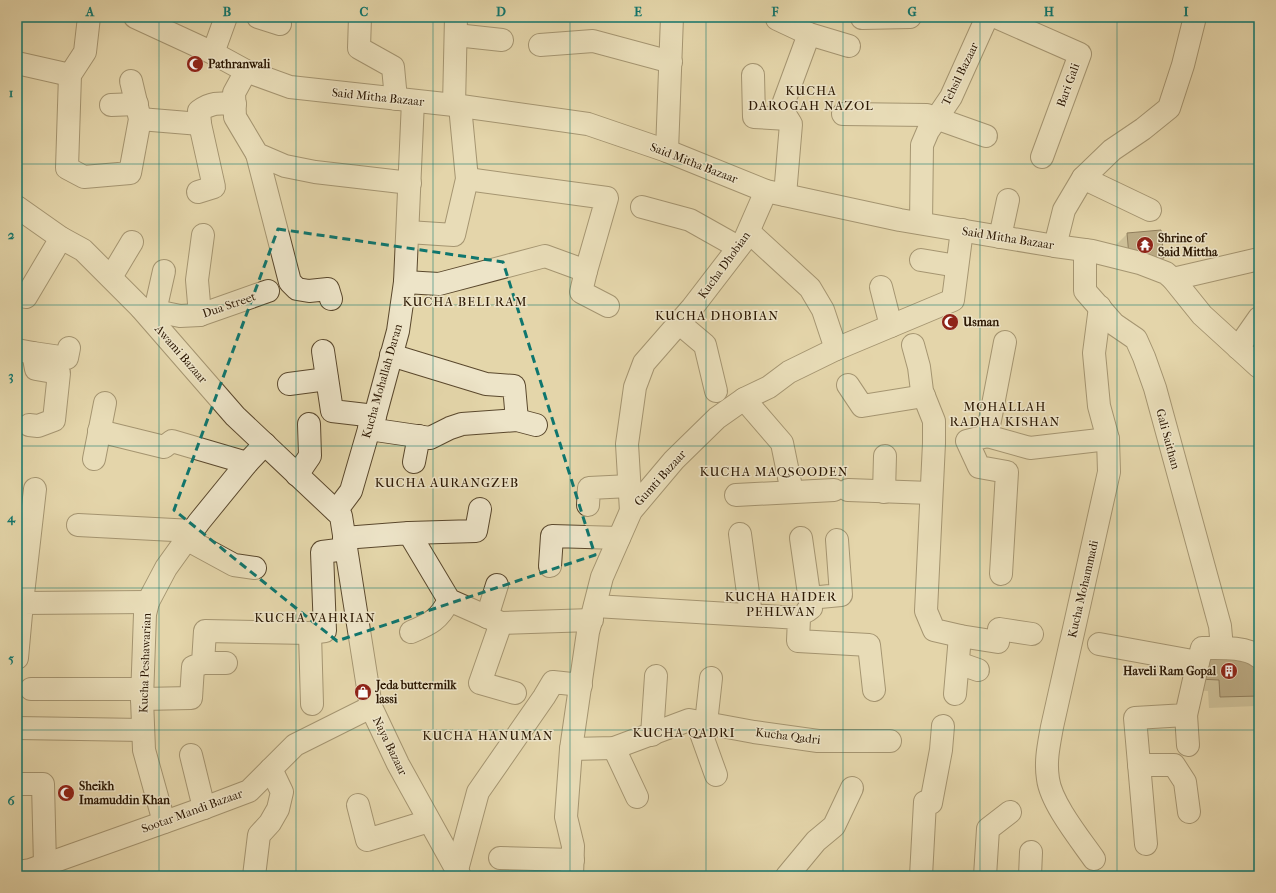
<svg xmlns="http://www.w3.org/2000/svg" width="1276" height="893" font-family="'IM FELL French Canon',serif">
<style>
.shadow{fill:#0003}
.building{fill:#8c7b5a;stroke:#2c1803}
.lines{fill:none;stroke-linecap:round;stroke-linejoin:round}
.minor-casing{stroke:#5a482d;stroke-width:24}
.minor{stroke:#ede4c8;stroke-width:22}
.marked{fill:none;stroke:#0f766e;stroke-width:3;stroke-dasharray:8 5;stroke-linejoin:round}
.grid{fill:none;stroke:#0f766e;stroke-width:1;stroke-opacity:0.55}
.labels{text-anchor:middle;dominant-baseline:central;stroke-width:3;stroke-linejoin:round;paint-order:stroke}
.poi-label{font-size:12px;font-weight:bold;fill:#2c1803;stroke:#ede4c8;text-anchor:start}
.street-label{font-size:12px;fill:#2c1803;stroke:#ede4c8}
.neighbourhood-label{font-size:13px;letter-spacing:1px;fill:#2c1803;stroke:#ede4c8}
.neatline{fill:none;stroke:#0f766e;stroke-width:1.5}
.grid-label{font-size:13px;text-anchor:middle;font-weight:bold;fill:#0f766e}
</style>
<rect width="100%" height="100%" fill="#e4d6aa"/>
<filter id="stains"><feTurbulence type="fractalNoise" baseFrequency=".005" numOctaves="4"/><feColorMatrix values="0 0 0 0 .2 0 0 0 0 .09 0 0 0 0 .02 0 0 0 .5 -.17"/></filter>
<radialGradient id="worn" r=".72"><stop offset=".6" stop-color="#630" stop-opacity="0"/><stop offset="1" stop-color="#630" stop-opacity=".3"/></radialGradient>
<g class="shadow">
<polygon points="1127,234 1163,258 1152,269 1118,267 1116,245"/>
<polygon points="1194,664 1259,664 1259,703 1256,706 1209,708 1208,691 1188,690"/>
</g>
<g class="building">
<polygon points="1161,230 1164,258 1136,258 1129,256 1127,233"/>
<polygon points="1204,652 1259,663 1259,696 1220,697 1219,680 1198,679"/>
</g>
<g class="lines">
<g class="minor-casing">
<g id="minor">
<polyline points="89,17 85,52 70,75 67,168 84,177 130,173 140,119 131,81"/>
<polyline points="135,17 213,53 246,71 290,87 454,105 588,124 667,151 766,191 900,220 1055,246 1092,251 1140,263 1166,273 1173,279 1259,259"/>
<polyline points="258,17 280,24"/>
<polyline points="360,17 359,48 393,67 396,99"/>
<polyline points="996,17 1080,54 1042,157"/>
<polyline points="862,18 910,17"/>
<polyline points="777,19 809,34 849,46"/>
<polyline points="456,35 502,40"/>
<polyline points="540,45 593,41 671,62"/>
<polyline points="213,53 226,17"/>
<polyline points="17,63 70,75"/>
<polyline points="246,71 234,93 235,117 257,154 285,166 315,172 410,183"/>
<polyline points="753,75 754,117 788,119"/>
<polyline points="111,105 137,104"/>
<polyline points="454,105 456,17"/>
<polyline points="843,114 927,115 986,136"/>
<polyline points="140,119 200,124"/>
<polyline points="667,151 672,17"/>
<polyline points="257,154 290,282 297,289 309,291 328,289 331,299"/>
<polyline points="1083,178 1150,210"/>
<polyline points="467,179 607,198 586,271"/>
<path d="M198,192L214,187L200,124L199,111C212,102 219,103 235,104"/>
<polyline points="785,195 791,124 781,110 809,34"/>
<polyline points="17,207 61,238 83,250 141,308 235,416 341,516 371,707 398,764 460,876"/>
<polyline points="642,207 690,220 738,247"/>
<polyline points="921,223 922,145 928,131 951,97 987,17"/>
<polyline points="408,232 454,235 467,179 460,106"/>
<polyline points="749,232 810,288 823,310 836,349"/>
<polyline points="1000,237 1008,200"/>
<polyline points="1055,246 1064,210 1083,178 1112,150 1143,129 1169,108 1183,65 1195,17"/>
<polyline points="1085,250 1085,291 1114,324 1136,339 1144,357 1155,388 1220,626 1222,648"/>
<polyline points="921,260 957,266"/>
<polyline points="111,277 132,242"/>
<polyline points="1173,279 1202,315 1259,367"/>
<polyline points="405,282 439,284 545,256 586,271 581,292 608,306"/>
<polyline points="881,287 891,326"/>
<polyline points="26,297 61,238"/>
<polyline points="141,308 180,316 200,315 268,291"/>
<polyline points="155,311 164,271"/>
<polyline points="200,315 197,280 203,235"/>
<polyline points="679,323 705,345 716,391"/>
<polyline points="1005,342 987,436 1030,448 1108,439"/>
<polyline points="913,345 919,367 922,391 934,421 934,443 926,611 934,630 960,636 998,642 999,629 1032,634"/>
<polyline points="1238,348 1259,318"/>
<polyline points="17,350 33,353 36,369 59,373 54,420 38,426 29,425"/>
<polyline points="323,351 332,411 375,416"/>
<polyline points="33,353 67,358 69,348"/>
<polyline points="391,355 486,384 514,386 517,420"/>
<polyline points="289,384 327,379"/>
<polyline points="848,385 862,406 924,396"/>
<polyline points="744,399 782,443 792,492"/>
<polyline points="369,429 430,438 450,428 462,424 517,420 536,425"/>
<polyline points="99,431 164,447 172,441 247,463"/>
<polyline points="987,436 967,441 979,467 1007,472 1001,574"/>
<polyline points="94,459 105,403"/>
<polyline points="414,462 419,436"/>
<polyline points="297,475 310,456 309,424"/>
<polyline points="848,490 931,493"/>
<polyline points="884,492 885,456"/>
<polyline points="736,495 834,490"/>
<polyline points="588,505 589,488 630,486"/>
<polyline points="336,511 351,491 369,429 375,416 398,331 405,282 413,101"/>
<polyline points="631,511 627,444 635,387 644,363 692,308 745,239 766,191"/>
<polyline points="78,525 193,531"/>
<polyline points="409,533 476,531 480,509"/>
<polyline points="740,534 751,615"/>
<polyline points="344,538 409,533 449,600 501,623 592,620"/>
<polyline points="801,538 811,608 807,611"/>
<polyline points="188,540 234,565 255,568"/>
<polyline points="550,566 552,536 619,538"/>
<polyline points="809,598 841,595 837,540"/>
<polyline points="22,603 35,489"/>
<polyline points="595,606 799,618 798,641 869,645 874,690"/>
<polyline points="487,617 497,585"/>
<polyline points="501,623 480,683 515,693"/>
<path d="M411,632C430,624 439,620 449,600"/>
<polyline points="310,633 312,704"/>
<path d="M1099,644L1198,662L1202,648C1218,648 1246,646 1259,657"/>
<polyline points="17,658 22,603 148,602"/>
<polyline points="203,663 226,663"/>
<polyline points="958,663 978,670"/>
<polyline points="31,689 142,689"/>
<polyline points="955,694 960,636"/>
<polyline points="142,699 191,698 193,667 203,663 205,631 310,633 325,631 322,552 346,549"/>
<polyline points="1186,715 1188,745"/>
<polyline points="697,722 716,775"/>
<polyline points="706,723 711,678"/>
<polyline points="17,728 143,730"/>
<polyline points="652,735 656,676"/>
<polyline points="614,748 637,797"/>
<polyline points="571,749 614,748 689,720 754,732 818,741 890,741"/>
<polyline points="191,755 204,808"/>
<polyline points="1139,765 1174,765 1185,782 1189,812"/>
<polyline points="17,784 43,784 45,865"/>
<polyline points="358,805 367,840 429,821"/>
<polyline points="164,822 144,750 142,699 145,614 148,602 166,568 199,522 247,463 265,444"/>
<polyline points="1146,844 1135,718 1186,715 1198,662"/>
<polyline points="500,858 573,860"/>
<path d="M1094,859C1080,839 1051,803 1048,779C1045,761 1049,744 1052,727L1109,472L1108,439L1099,406L1094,353L1100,307"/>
<polyline points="457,870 478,792 544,697 553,682 581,685"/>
<polyline points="17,872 30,870 204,808 249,791 295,745 371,707"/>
<polyline points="254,876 259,835 270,823 278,809 282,792 271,769"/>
<polyline points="572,876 573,846 566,817 571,749 588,632 602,577 631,511 674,460 717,418 744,399 769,387 789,372 836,349 953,300 962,230"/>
<polyline points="787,876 816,841 834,826 852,788"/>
<polyline points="921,876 925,802 931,803 941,750 943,726"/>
<polyline points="985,876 988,829 1010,812"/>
<polyline points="1030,876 1031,852"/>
</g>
</g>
<use href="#minor" class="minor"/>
</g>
<path d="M0 0H1276V893H0ZM278,229L503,262L595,555L337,641L174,510Z" fill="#e4d6aa" fill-opacity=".55" fill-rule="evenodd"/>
<path class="marked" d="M278,229L503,262L595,555L337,641L174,510Z"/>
<path class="grid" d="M159,17V876M296,17V876M433,17V876M570,17V876M706,17V876M843,17V876M980,17V876M1117,17V876M17,164H1259M17,305H1259M17,446H1259M17,588H1259M17,730H1259"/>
<defs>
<g id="mosque-disc" transform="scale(0.9)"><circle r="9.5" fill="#8f2418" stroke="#ede4c8"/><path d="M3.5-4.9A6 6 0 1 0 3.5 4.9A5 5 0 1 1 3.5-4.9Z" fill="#fff"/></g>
<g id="temple-disc" transform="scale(0.9)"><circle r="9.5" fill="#8f2418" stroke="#ede4c8"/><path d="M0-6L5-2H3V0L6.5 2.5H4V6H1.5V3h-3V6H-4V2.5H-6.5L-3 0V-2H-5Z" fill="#fff"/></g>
<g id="building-disc" transform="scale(0.9)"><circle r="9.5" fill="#8f2418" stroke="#ede4c8"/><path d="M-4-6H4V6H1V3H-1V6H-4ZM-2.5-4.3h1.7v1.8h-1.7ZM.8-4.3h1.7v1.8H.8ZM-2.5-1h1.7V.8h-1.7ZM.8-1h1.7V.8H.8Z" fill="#fff"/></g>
<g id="shop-disc" transform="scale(0.9)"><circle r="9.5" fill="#8f2418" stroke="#ede4c8"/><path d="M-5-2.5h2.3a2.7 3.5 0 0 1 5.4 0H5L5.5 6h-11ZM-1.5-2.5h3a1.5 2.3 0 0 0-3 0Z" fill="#fff"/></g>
</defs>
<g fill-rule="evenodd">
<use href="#mosque-disc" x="195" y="64"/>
<use href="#temple-disc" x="1145" y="245"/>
<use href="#mosque-disc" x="950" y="322"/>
<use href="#building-disc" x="1229" y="671"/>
<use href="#shop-disc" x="363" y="692"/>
<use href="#mosque-disc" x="66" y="793"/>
</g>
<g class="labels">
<g class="poi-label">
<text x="208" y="64">Pathranwali</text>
<text x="1158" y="238">Shrine of<tspan x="1158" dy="14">Said Mittha</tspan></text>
<text x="963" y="322">Usman</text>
<text x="1216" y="671" text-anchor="end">Haveli Ram Gopal</text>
<text x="376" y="685">Jeda buttermilk<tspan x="376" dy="14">lassi</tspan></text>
<text x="79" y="786">Sheikh<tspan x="79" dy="14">Imamuddin Khan</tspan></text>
</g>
<g class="street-label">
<text transform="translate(960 74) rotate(-64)">Tehsil Bazaar</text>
<text transform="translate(1068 85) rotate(-70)">Bari Gali</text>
<text transform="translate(378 97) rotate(6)">Said Mitha Bazaar</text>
<text transform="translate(694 163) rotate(21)">Said Mitha Bazaar</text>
<text transform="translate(1008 238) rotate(9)">Said Mitha Bazaar</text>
<text transform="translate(724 265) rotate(-54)">Kucha Dhobian</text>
<text transform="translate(229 305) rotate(-19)">Dua Street</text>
<text transform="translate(181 354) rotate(49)">Awami Bazaar</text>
<text transform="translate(382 381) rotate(-74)">Kucha Mohallah Daran</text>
<text transform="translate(1168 439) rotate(75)">Gali Saithan</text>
<text transform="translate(660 478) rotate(-48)">Gumti Bazaar</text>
<text transform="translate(1083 589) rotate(-77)">Kucha Mohammadi</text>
<text transform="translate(145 663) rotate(-88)">Kucha Peshawarian</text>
<text transform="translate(788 736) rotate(7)">Kucha Qadri</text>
<text transform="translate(390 746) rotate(64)">Naya Bazaar</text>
<text transform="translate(192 811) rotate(-20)">Sootar Mandi Bazaar</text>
</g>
<g class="neighbourhood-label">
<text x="811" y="90">KUCHA<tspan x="811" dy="15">DAROGAH NAZOL</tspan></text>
<text x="465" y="301">KUCHA BELI RAM</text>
<text x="717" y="315">KUCHA DHOBIAN</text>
<text x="1005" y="406">MOHALLAH<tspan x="1005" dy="15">RADHA KISHAN</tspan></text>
<text x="774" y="471">KUCHA MAQSOODEN</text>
<text x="447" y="482">KUCHA AURANGZEB</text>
<text x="781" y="596">KUCHA HAIDER<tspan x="781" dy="15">PEHLWAN</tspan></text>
<text x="315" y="617">KUCHA VAHRIAN</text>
<text x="684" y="732">KUCHA QADRI</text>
<text x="488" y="735">KUCHA HANUMAN</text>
</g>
</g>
<rect width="1276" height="893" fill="none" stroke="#e4d6aa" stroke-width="44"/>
<rect x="22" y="22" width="1232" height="849" class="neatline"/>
<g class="grid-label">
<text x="90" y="16">A</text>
<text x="227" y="16">B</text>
<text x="364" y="16">C</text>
<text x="501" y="16">D</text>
<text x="638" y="16">E</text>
<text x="775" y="16">F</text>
<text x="912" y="16">G</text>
<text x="1049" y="16">H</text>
<text x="1186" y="16">I</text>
<text x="11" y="97">1</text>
<text x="11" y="239">2</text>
<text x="11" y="380">3</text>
<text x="11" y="522">4</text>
<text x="11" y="663">5</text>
<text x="11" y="805">6</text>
</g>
<rect width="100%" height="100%" filter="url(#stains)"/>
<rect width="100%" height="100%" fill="url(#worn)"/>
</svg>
